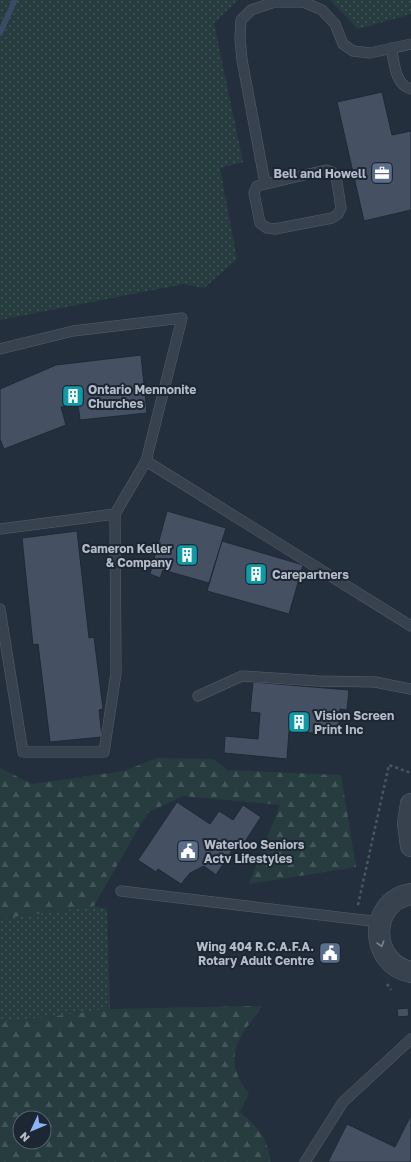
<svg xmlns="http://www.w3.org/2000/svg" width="411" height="1162" font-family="'Golos Text',sans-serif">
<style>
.grass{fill:url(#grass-dots)}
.forest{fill:url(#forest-firs);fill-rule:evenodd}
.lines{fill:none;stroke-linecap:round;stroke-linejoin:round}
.stream{stroke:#394c67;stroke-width:5.5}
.building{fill:#455162;stroke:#1f2835}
.service-casing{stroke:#565f6c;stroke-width:11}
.minor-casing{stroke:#565f6c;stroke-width:22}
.path{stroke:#44595c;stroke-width:2.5;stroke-dasharray:3 3;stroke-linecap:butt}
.service{stroke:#38414e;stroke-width:10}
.minor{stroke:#38414e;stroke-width:21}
.oneway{stroke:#7c8592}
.labels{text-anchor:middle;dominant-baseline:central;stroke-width:4;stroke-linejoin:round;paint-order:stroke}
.poi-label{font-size:12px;font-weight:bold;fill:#b4bcc9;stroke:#1d2633;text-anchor:start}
</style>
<defs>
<pattern id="grass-dots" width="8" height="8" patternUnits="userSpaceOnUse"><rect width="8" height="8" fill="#263c3f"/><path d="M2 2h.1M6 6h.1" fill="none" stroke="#435659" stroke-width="1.8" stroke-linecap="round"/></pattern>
<pattern id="forest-firs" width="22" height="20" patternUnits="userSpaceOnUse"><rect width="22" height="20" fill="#263c3f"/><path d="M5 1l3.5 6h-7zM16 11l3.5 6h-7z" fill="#435659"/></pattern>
</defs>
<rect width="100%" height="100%" fill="#242f3e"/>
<g class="grass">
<polygon points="0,0 238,0 214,23 243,162 220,168 237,259 204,288 184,284 0,320"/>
<polygon points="330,0 411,0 411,14 358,29"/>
<polygon points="94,906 107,909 110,1009 0,1023 0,919"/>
</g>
<g class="forest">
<polygon points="157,758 213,759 227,770 341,775 356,867 249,884 280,805 183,796 147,813 94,906 0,919 0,768 32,784 124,771"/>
<path d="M262,1006C246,1030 225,1049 239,1078C241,1084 246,1089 249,1094L240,1112C260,1130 266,1135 271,1162H0V1023L110,1009ZM20,1118H44V1142H20Z"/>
</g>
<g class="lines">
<polyline class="stream" points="0,33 15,0"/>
</g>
<g class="building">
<polygon points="382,92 392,135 411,131 411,210 364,221 337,102"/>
<polygon points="141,355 147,413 80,420 78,404 61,407 66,425 4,449 0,439 0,389 56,365"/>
<polygon points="167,511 226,528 209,583 163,570 160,578 150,574"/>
<polygon points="77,531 89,638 94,637 103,709 99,710 102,737 50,742 38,644 33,645 22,538"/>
<polygon points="222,541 303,565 289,614 207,591"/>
<polygon points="253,682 349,690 347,710 340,709 338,735 289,731 287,759 224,753 225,736 258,739 260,713 250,712"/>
<polygon points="177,802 210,824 219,811 233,820 243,805 261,817 244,843 239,840 216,875 204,866 190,873 181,884 158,869 156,872 138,860"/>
<polygon points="408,1008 409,1016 398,1017 397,1009"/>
<polygon points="411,1115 411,1162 328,1162 347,1124 395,1147"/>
</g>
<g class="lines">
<g class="service-casing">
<g id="service">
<path d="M391,48C395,63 394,84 411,89"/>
<polygon points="326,170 332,172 336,176 341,208 338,214 332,218 275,229 267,228 260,223 254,193 257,186"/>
<polyline points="265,183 242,60 240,38 241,20 251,10 275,2 303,2 322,10 335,24 343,44 353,51 370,53 411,44"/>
<polyline points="0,349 73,331 182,318 146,461 115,514 0,529"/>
<polyline points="146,461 411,626"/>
<polyline points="0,609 23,752 104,752 116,673 115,514"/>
<polyline points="198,696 242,676 318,681 375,682 411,689"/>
<polyline points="121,891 380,922"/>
<polyline points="305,1162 343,1102 411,1039"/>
</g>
</g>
<g class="minor-casing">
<g id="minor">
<polyline points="411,804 408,823 411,846"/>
<path d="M411,894C368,901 369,964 411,972"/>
</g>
</g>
<g class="path">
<polyline points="358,905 389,765 411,773"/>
<polyline points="387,984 391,990"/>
</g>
<use href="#service" class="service"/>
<use href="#minor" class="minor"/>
</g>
<defs><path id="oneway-chevron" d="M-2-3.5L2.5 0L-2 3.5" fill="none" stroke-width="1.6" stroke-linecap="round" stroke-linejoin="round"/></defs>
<use class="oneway" href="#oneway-chevron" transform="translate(381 944) rotate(73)"/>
<defs>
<g id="office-square" transform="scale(1.15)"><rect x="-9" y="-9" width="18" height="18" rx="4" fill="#5c6f8a" stroke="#1d2633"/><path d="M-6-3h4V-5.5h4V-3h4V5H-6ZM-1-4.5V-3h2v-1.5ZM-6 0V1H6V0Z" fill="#fff"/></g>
<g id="building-square" transform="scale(1.15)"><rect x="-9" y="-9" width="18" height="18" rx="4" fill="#0f9aa8" stroke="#1d2633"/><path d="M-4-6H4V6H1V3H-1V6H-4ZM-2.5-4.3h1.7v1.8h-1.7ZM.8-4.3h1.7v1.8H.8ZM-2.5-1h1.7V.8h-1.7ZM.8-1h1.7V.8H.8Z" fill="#fff"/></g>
<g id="civic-square" transform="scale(1.15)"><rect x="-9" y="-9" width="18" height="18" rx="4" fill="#5c6f8a" stroke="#1d2633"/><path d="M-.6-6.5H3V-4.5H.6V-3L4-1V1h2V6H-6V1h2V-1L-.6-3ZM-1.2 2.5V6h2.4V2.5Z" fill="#fff"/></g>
</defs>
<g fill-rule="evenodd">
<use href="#office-square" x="382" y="173"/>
<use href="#building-square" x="73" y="396"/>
<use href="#building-square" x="187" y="555"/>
<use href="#building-square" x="256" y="574"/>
<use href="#building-square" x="299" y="722"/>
<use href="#civic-square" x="188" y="851"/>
<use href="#civic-square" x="330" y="953"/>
</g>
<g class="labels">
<g class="poi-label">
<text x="366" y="173" text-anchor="end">Bell and Howell</text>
<text x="88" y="389">Ontario Mennonite<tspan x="88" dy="14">Churches</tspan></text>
<text x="172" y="548" text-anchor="end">Cameron Keller<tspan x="172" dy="14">&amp; Company</tspan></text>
<text x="272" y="574">Carepartners</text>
<text x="314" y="715">Vision Screen<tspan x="314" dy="14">Print Inc</tspan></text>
<text x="204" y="844">Waterloo Seniors<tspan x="204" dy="14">Actv Lifestyles</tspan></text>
<text x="314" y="946" text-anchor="end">Wing 404 R.C.A.F.A.<tspan x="314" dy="14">Rotary Adult Centre</tspan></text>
</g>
</g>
<g transform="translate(32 1130) rotate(226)"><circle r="19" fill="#1d2633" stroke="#59626f"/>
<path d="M0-3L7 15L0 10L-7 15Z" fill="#8ab4f8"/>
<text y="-6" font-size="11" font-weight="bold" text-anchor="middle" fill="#b4bcc9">N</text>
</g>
</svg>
